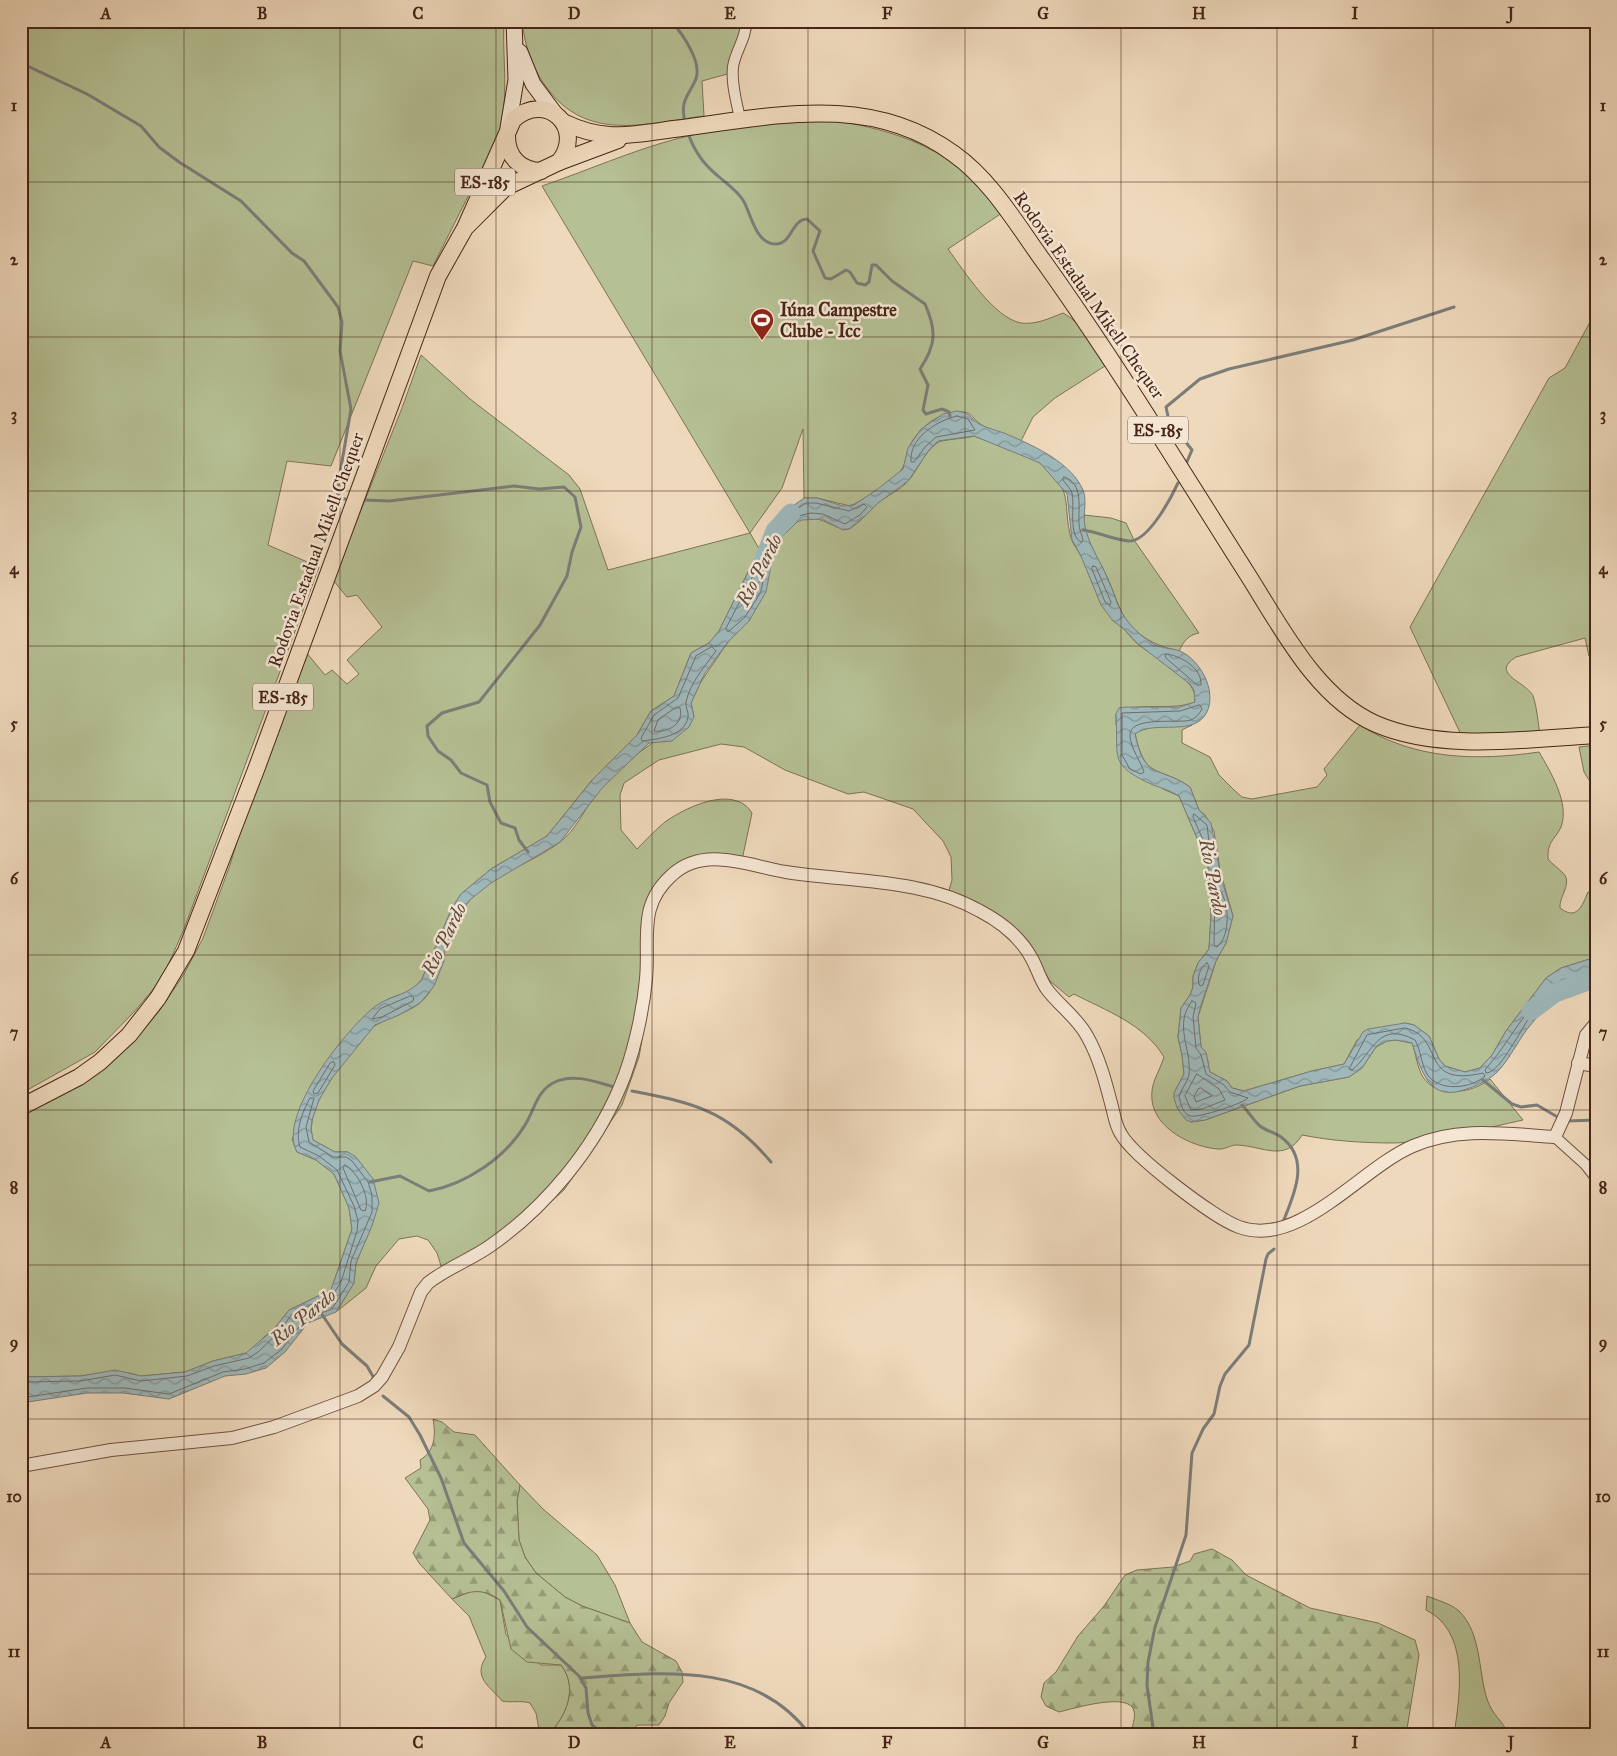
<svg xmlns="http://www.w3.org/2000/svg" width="1617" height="1756" font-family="'IM FELL Great Primer',serif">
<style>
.grass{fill:#b5c094;stroke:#7e7256}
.forest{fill:url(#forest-firs);stroke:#7e7256}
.water{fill:url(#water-waves);stroke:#7b7d79}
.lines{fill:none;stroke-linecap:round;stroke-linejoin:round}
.shore{stroke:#726e69;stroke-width:1}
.stream{stroke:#7b7d79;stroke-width:3}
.river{stroke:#9eb8bb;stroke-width:19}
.minor-casing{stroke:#705140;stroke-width:12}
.tertiary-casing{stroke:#705140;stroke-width:14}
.secondary-casing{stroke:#462417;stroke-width:17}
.primary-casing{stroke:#462417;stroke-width:18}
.minor{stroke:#f5e6d3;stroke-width:10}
.tertiary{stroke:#f5e6d3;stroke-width:12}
.secondary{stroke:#f5e6d3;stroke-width:15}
.primary{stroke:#efd9bc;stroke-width:16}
.grid{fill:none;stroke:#462417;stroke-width:1;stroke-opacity:0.55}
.labels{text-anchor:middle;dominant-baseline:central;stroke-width:5;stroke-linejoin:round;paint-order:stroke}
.shield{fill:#f5e6d3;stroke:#7a5e4f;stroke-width:1}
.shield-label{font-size:16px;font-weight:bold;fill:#462417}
.street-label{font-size:18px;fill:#462417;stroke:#f5e6d3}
.poi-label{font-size:18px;font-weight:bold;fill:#462417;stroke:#f5e6d3;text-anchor:start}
.water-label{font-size:19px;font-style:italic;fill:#5c4940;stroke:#f5e6d3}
.neatline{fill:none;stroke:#462417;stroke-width:2}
.grid-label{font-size:16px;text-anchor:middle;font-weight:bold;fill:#462417}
</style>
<defs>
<pattern id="forest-firs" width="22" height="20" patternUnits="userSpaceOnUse" patternTransform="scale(1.25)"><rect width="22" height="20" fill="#b5c094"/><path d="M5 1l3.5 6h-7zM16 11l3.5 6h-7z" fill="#959c78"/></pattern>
<pattern id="water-waves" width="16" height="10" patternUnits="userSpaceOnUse" patternTransform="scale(1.25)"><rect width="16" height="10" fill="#9eb8bb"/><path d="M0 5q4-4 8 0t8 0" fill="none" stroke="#839597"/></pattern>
</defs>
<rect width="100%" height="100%" fill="#efd9bc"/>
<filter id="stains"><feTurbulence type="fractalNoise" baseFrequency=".004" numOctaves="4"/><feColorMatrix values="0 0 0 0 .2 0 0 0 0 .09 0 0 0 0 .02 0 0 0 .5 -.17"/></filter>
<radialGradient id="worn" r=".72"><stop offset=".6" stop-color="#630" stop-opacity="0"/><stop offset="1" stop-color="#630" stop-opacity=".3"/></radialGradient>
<g class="grass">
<path d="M21,21H504C502,62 510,97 498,137L433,266L413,261L331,466L287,461L268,545L319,567L184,929L162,979L134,1012L95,1052L22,1093Z"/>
<path d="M522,21H749L751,30L731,73L702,81L704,116C648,123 591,142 550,92C533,71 525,48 522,21Z"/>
<path d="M828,120C882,127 938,143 977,184C986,193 994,204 1002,213L948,249C964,271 994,318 1021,323C1036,325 1050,318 1063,313C1083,323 1093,347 1105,366L1055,398L1033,417L1021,441C1008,435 990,431 979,423C973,419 972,413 964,412C940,410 919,427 909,447C906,453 906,463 902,469C896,478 861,502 850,506L817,498H804L803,429L782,488L750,533L761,552L753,562L719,631L709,643L691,653L674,696L651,711L637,735L593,779L547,836L491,869L461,894L452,908L422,979L413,990L388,999L364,1017L338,1047L331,1057L292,1139L297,1152L316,1160L334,1174L349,1207L352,1229L331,1290L289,1310L274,1329L264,1337L255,1348L246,1353L213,1361L185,1372L141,1376L129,1373L94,1374L81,1376L21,1377V1111L141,1033L160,1010L184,974L203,938L230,865L259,768L305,651L325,675L332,670L347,684L359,674L347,660L382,627L357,595L347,597L333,580L402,408L421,355L470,399L569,475L580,489L608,570L750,533L542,186C586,171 631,151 676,139C725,126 777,122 828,120Z"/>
<path d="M1596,311V654L1589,656L1585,638L1516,657C1489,674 1527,682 1533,696C1537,707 1538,723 1540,735L1464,741L1410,627L1549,378L1565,368Z"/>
<path d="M974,436C991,443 1027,453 1041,464C1075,489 1062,505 1071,538C1073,545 1079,551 1082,558C1096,588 1097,606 1124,629C1129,634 1133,641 1139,645C1155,658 1199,679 1195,702C1169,712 1139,700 1116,714V725L1163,789L1179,796L1206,859L1210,875L1211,915L1209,949L1198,963L1193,976V987L1190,995L1181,1008L1178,1037L1182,1055L1184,1074L1174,1093L1191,1122L1205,1120L1300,1086L1349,1077L1362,1068L1376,1047L1387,1041L1396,1040L1412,1043C1416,1054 1417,1067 1423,1077C1437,1099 1473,1093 1490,1079L1523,1120C1481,1129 1437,1142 1394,1143C1364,1143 1332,1141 1302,1135C1285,1163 1263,1146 1237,1145C1230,1145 1224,1150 1218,1149C1192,1147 1155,1129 1152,1100C1150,1083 1159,1073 1164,1057C1144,1024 1107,1011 1074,994L1069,997L1050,981L1033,951L1021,936L947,897L952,880L951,857L943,841L913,809L864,792L848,794L785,770L744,747L721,744L659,760L624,783L620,795L621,830L637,849C646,840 655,830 665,822C686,807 734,784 752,813L742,860L712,862L687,871L669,885L655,906L649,935L652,982L639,1057L622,1105L564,1190L505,1243L451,1274L442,1269L437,1253L428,1240L417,1236L399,1239L376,1266L366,1288L336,1312L354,1283L356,1263L367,1236L373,1179L348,1152H335L313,1140C303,1109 341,1064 361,1042C365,1036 370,1028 376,1025C390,1017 407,1013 420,1003C436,989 440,969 444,949C447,939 459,914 466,905C489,874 530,865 560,842C576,830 584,810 596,794C622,761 658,738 694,717L691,703L700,683L728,642L749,621L775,544C782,537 789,527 797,522C817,508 838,535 851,528C862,521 869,510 879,502C888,495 899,491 907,482C918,471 923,453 937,443C942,439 965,439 974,436Z"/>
<path d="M1084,515L1111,518L1126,523L1134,540L1199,633C1188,635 1184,641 1179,651C1162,647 1148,642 1135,630C1120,617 1116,596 1108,579C1099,558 1083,539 1084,515Z"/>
<path d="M1192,725L1182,730V743L1210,757L1219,775L1234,790L1242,797L1252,799L1317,787L1327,775L1324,769L1360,725C1414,760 1477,761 1539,752C1550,771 1570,803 1561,827C1555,840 1547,841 1548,859C1552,864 1558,868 1563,873C1573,883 1559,896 1560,908C1577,921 1582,906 1588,892H1591L1596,912V957L1561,968L1546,978L1506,1031L1492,1055L1480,1068L1465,1072L1445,1066L1439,1059L1429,1036L1414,1025L1405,1023L1357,1040L1344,1064L1312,1071L1244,1091L1232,1088L1227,1081L1210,1072L1208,1068V1061L1201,1047L1198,1017L1216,961L1226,943L1233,916L1220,870L1214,831L1205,815L1199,810L1190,787C1158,765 1145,781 1135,733L1144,727Z"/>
<polygon points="1596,745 1596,791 1584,772 1579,747"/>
<polygon points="520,1485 543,1509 597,1555 615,1585 630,1623 582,1606 565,1597 536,1573 525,1557 519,1540 517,1501"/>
<path d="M472,1591H482L500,1600L506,1635L541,1665H561C579,1688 566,1717 548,1735H540L536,1713L530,1703C520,1700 512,1703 502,1701C491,1687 472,1678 486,1657L469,1616L452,1599Z"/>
<path d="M1427,1596C1437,1600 1451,1604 1459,1611C1482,1634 1478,1671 1487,1699C1492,1715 1503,1721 1509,1735H1454C1460,1694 1470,1632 1426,1610Z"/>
</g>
<g class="forest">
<path d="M433,1419L442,1422L454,1432L475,1435L520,1485L517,1501L519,1540L525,1557L536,1573L565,1597L582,1606L630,1623L642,1642L676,1661L682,1672L683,1682L669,1703L665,1716L659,1725H637L631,1735H548C566,1717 579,1688 561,1665L527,1662L511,1649L500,1600C483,1588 470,1590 452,1599L419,1563L413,1553L430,1520L428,1509L405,1478L421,1468L420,1460C435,1451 436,1435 433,1419Z"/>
<path d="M1212,1549L1232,1560L1246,1575L1310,1608L1378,1623L1415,1640L1419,1655L1406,1735H1132C1131,1727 1136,1718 1134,1711C1130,1691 1072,1709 1059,1712L1046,1706L1041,1697L1044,1683L1056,1672L1078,1636L1104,1606L1125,1575L1137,1570L1173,1567L1190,1561L1194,1554Z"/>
</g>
<path class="water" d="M957,411C972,414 969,417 979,424C986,428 996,430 1004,433C1030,444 1067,460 1081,486C1089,499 1082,512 1085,526C1089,547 1102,563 1109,582C1114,592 1116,603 1122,613C1130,626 1141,637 1154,644C1162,649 1172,648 1180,651C1200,660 1217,690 1207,712C1194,738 1155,719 1135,734C1145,781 1158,765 1190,787L1199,810L1211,823L1221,878L1233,916L1226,943L1216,961L1201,1005L1198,1017L1201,1047L1206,1052L1210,1072L1227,1081L1232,1088L1244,1091L1312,1071L1344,1064L1363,1032L1368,1029L1405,1023L1414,1025L1429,1036L1439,1059L1445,1066L1465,1072L1480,1068L1492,1055L1506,1031L1546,978L1561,968L1596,957V974C1584,976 1570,979 1559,986C1549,993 1543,1006 1537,1017C1533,1023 1527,1028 1523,1035C1502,1067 1499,1080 1460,1091C1427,1100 1420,1066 1412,1043L1396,1040L1387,1041L1376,1047L1362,1068L1349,1077L1300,1086L1205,1120L1191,1122L1186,1120L1177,1108L1174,1098V1093L1184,1074L1182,1055L1178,1037L1181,1008L1190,995L1193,987V976L1198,963L1209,949L1211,915L1210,875L1206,859L1179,796C1171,791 1162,788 1153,785C1107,764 1119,758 1116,714L1119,708L1127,707H1180L1195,702L1194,690L1190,684L1138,644L1124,629L1113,621L1101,605L1081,556L1072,540L1067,494L1040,463L974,436L938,441L929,450L908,481L878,503L863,518L849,529L843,530L822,519L802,520L797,522L775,544L766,592L749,621L728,642L705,673L691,703L694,717L689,727L672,741L649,743L603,787L560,842L491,883L471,899L465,906L445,948L444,961L434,986L426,996L420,1003L399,1015L375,1025L332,1078L319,1100L312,1120L311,1128L313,1140L335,1152H348L356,1157L373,1179L379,1203L372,1226L356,1263L354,1283L336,1312L308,1323L285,1352L266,1368L246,1374L225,1376L169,1399L123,1393H87L21,1403V1377L81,1376L115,1370L141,1376L185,1372L213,1361L246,1353L274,1329L289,1310L331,1290L352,1229L349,1208L334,1174L316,1160L297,1152C276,1116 348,1026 377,1005C392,995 410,995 422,979L452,908L461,894L491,869L547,836L593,779L637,735L651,711L674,696L691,653L709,643L719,631L753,562L771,540L786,511L804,498H817L843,506L854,505L879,488L903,469L908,448L921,429L943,414Z"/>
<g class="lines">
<g class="shore">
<path d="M957,416L968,419L975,430L936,437L925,447L914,462H911C909,438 936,421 957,416Z"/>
<path d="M1064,477C1084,483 1078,508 1079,524C1079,529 1082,535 1083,540L1081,542C1068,535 1075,506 1072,493C1070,488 1066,484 1063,480Z"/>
<polygon points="806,503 816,503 849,511 864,504 867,507 860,515 845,524 823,514 811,513 790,518 790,514"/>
<polygon points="762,559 765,558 767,561 761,591 756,600 745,617 728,632 726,629"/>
<polygon points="1093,566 1096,567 1111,602 1110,605 1105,602 1092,569"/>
<path d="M712,647L716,651C705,666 690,683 686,702C685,707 689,712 688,717C685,737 656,739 642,741L641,738L654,715L678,698L696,656Z"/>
<path d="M1168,654C1182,657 1202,668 1201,685H1197L1166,658L1165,655Z"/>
<path d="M1200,705L1202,709C1199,714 1196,718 1191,720C1179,724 1128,715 1130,736C1131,749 1140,760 1144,772L1141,774L1130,769L1122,755V713L1180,711Z"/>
<path d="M677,707L680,708C684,724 668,733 654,731L658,720Z"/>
<polygon points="1194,814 1207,825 1210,850 1207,849 1193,817"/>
<path d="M1218,888C1230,900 1231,936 1217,947L1214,945L1215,890Z"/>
<path d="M1207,963L1209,966L1203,985L1200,986C1196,979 1200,967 1207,963Z"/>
<polygon points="411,996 414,998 413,1001 382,1017 372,1019 380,1009"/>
<path d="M1192,1001L1196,1003L1193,1017L1196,1048L1201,1055L1206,1074L1224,1085L1230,1092L1248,1098C1244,1103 1199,1118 1191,1116C1183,1115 1181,1104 1179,1097C1181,1089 1187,1083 1189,1075C1192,1049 1173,1025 1192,1001Z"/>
<path d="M1533,1008C1534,1012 1506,1056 1501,1062C1497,1067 1491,1073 1486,1073L1485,1070C1502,1051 1514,1029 1530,1009Z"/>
<path d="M1405,1028C1446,1037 1418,1088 1483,1073L1485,1076C1471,1089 1438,1092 1427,1074C1421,1064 1421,1050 1415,1040C1378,1020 1373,1053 1352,1070L1349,1069L1367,1035Z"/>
<polygon points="334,1062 335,1065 318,1093 314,1094 313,1091 330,1063"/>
<polygon points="1197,1074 1219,1089 1225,1100 1202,1109 1191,1110 1185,1096"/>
<polygon points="1201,1088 1212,1096 1196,1102 1194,1097 1198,1089"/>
<path d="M345,1165C357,1171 371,1197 365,1211L361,1210L343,1168Z"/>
<path d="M21,1382L81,1381L115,1375L141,1381L187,1376L214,1366L249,1358L258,1352L278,1333L292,1314L334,1293L341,1282L357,1231L358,1221L354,1206L337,1170L319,1156L300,1147C295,1130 302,1113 310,1098H314L306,1127L309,1142L333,1157H346L352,1161L368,1182L372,1195V1212L351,1261L349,1282L332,1309L305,1319L282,1349L264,1363L245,1369L223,1372L169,1394L124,1388H87L21,1398"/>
</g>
<g class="stream">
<path d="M671,21C682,33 704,64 695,81C687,98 680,101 685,122"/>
<polyline points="21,63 87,94 141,126 159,147 179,162 241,201 292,253 304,261 338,307 342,322 340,351 351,409 337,491 339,498 345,499"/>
<path d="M688,133C694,151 703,164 718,176C727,184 736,190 743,200C751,213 755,244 776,244C792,244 791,220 807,219L820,231L813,251L825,278L831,279L846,270L850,272L857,283L865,285L869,282L872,265H876L892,281L925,304C937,331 936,345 920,369L928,385L923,410L926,414L942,409L949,412L950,416"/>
<polyline points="1186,464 1192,450 1169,421 1166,407 1200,379 1229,369 1353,340 1454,307"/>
<polyline points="364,500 389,501 514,486 539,489 564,487 575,497 581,527 572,552 567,576 540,625 479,702 442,713 427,726 428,736 438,751 451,760 461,773 487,785 490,802 501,823 515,828 519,840 528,852"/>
<path d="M1083,530C1098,532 1114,540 1129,541C1148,542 1171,498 1178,483"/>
<polyline points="1483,1080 1512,1104 1521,1107 1537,1105 1561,1119"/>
<path d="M632,1091C695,1103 728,1111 771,1162"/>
<path d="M1242,1105C1249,1112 1253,1120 1260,1126C1266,1131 1274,1132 1281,1137C1311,1159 1294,1195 1283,1222"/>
<polyline points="1567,1121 1596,1120"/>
<path d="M370,1182L400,1176L429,1191C466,1184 505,1158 525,1125C534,1111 537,1090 555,1082C574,1073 596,1082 614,1087"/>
<polyline points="321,1313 342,1344 367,1366 375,1380"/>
<polyline points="383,1396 409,1417 420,1435 441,1478 464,1543 504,1591 527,1627 579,1676 586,1688 588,1713 592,1725 602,1733 610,1735"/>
<path d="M581,1678C662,1672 756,1661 810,1735"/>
<polyline points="1154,1735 1147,1685 1148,1662 1155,1627 1186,1535 1192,1453 1203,1429 1214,1414 1220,1386 1225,1374 1249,1345 1266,1259 1268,1254 1274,1249"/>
</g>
<g class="river">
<polyline points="761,567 775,531 791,513"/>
<polyline points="1531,1011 1555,993 1596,978"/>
</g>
<g class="minor-casing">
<g id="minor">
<path d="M740,119C737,103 731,84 733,67C735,51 747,38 746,21"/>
<polyline points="1555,1137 1585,1164 1596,1178"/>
</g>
</g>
<g class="tertiary-casing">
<g id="tertiary">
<polyline points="1578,1063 1596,1066"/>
<path d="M21,1466L111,1450L232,1438L274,1427L358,1396L374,1386L382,1377L399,1347L421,1292L428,1283C447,1268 470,1260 490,1246C545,1208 594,1149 620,1087C633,1057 643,1012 646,979C650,939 637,906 672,875C704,845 749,866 786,872C850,882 922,878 980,911C1001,922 1021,938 1032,959C1037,968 1040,979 1046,988C1058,1005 1077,1017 1087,1036C1099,1057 1105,1080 1111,1103C1114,1113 1115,1125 1121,1134C1133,1156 1214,1218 1239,1227C1299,1249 1361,1168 1413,1146C1458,1126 1507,1134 1555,1137L1566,1113L1586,1035L1596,1023"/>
</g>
</g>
<g class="secondary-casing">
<g id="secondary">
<polyline points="520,52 533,84 556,115"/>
<polyline points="508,128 516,80 514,21"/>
</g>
</g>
<g class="primary-casing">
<g id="primary">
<path d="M563,122C604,142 631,135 674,129C770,117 869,91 954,154C992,181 1017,225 1044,262C1116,363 1180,468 1246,572C1280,625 1316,698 1376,724C1441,752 1526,739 1596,735"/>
<path d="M507,136C507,157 520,170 541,171"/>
<polyline points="559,162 618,140"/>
<path d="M21,1107L79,1077L100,1062L129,1035L158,998L186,951L257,767L438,276L465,228L513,120C546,90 586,128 559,162L506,187L465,228"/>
</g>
</g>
<use href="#minor" class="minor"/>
<use href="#tertiary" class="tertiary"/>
<use href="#secondary" class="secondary"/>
<use href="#primary" class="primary"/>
</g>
<path class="grid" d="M184,21V1735M340,21V1735M496,21V1735M652,21V1735M808,21V1735M965,21V1735M1121,21V1735M1277,21V1735M1433,21V1735M21,182H1596M21,337H1596M21,491H1596M21,646H1596M21,801H1596M21,955H1596M21,1110H1596M21,1265H1596M21,1419H1596M21,1574H1596"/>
<defs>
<g id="stadium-pin" transform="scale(1.25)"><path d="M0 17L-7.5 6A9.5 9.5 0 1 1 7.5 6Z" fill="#8f2418" stroke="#f5e6d3"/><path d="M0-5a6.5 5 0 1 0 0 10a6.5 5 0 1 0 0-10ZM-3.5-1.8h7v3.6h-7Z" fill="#fff"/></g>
</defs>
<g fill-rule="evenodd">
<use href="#stadium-pin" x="762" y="320"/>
</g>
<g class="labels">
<g class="shield">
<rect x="455" y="168.5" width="60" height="27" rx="4"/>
<rect x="1128" y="416.5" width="60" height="27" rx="4"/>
<rect x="253" y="683.5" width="60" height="27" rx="4"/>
</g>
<g class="shield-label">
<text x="485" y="182">ES-185</text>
<text x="1158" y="430">ES-185</text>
<text x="283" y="697">ES-185</text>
</g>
<g class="street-label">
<text transform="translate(1089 295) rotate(55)">Rodovia Estadual Mikell Chequer</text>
<text transform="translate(316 550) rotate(-70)">Rodovia Estadual Mikell Chequer</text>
</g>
<g class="poi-label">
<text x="780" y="310">Iúna Campestre<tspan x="780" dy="21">Clube - Icc</tspan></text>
</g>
<g class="water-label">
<text transform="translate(759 570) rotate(-63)">Rio Pardo</text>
<text transform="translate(1213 877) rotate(79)">Rio Pardo</text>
<text transform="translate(444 939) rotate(-64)">Rio Pardo</text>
<text transform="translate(303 1317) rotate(-39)">Rio Pardo</text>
</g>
</g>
<rect width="1617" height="1756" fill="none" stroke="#efd9bc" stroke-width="55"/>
<rect x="28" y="28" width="1562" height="1700" class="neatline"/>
<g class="grid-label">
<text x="106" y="19">A</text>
<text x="262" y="19">B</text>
<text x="418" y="19">C</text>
<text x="574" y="19">D</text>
<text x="730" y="19">E</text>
<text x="887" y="19">F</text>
<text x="1043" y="19">G</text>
<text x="1199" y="19">H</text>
<text x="1355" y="19">I</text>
<text x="1511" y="19">J</text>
<text x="14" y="111">1</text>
<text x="1603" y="111">1</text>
<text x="14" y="265">2</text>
<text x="1603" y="265">2</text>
<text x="14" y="420">3</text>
<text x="1603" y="420">3</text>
<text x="14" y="574">4</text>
<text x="1603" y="574">4</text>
<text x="14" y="729">5</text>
<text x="1603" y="729">5</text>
<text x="14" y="884">6</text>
<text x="1603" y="884">6</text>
<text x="14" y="1038">7</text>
<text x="1603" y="1038">7</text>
<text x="14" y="1193">8</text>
<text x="1603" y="1193">8</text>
<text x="14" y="1348">9</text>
<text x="1603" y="1348">9</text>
<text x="14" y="1502">10</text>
<text x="1603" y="1502">10</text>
<text x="14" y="1657">11</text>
<text x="1603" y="1657">11</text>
<text x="106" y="1748">A</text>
<text x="262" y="1748">B</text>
<text x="418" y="1748">C</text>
<text x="574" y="1748">D</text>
<text x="730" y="1748">E</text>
<text x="887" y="1748">F</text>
<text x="1043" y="1748">G</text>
<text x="1199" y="1748">H</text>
<text x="1355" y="1748">I</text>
<text x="1511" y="1748">J</text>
</g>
<rect width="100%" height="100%" filter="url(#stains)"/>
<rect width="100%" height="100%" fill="url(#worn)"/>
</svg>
